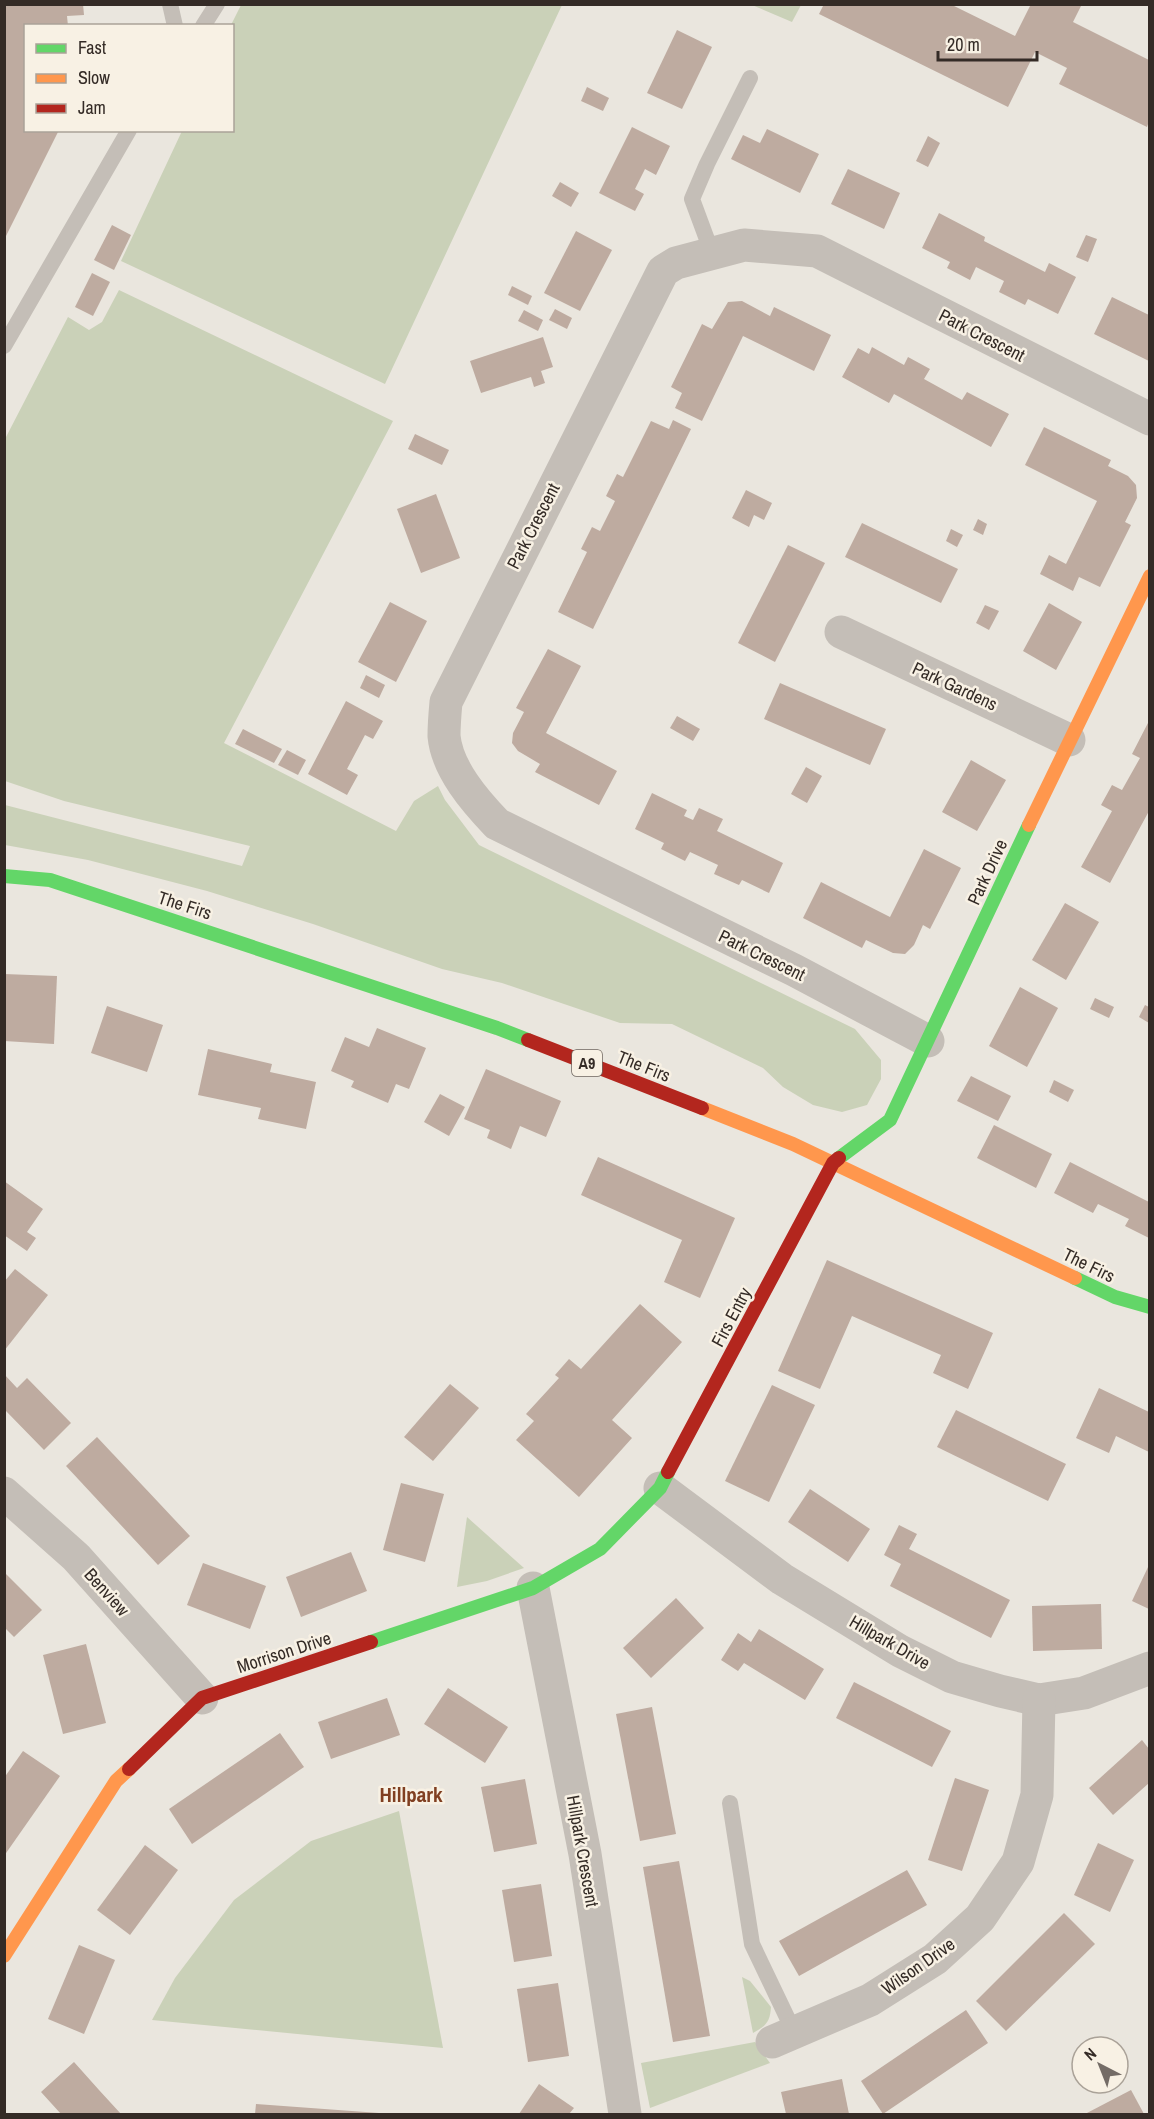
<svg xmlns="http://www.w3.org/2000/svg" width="1154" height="2119" font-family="'Archivo Narrow',sans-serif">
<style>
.green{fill:#cad1b8}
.building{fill:#beaba0}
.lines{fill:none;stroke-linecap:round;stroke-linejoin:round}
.lane{stroke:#c4beb7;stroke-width:16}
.street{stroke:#c4beb7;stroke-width:33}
.fast{stroke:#63d668;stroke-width:14}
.slow{stroke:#ff974d;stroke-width:14}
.jam{stroke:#b3261e;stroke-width:14}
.labels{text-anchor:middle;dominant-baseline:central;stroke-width:5;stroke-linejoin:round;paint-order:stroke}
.shield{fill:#f8f1e4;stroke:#6f665f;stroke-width:1.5}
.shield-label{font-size:16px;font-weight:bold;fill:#342b26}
.street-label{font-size:18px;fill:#342b26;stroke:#f8f1e4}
.quarter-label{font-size:21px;font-weight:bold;fill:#803f21;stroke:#f8f1e4}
</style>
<rect width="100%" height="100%" fill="#eae6de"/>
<g class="green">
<polygon points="241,5 562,5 385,384 121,261 182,131 232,130 231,25"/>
<polygon points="752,5 801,5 792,22"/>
<polygon points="119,290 393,421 224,743 396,831 414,801 438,786 445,800 479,845 855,1029 881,1060 881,1079 867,1105 842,1112 813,1105 783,1087 763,1068 672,1024 620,1023 502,983 442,969 313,924 207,891 88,860 5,845 5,805 242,866 250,846 64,801 5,781 5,439 68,317 89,330 102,322"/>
<polygon points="467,1517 524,1568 487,1581 457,1587"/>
<polygon points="399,1811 443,2048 152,2020 175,1978 234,1900 311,1841"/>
<path d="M742,1977L750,1981L771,2007C770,2022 766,2026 753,2033Z"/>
<polygon points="755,2042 770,2063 650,2108 641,2063"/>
</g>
<g class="building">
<polygon points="4,4 83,4 84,15 67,16 68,26 26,26 26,130 59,130 4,240"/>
<polygon points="824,4 950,4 1015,36 1031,4 1082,4 1073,22 1149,60 1149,121 1147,127 1059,84 1067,68 1035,52 1008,107 819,14"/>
<polygon points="677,30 712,47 682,109 647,93"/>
<polygon points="587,87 609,98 603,111 581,101"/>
<polygon points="632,127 670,146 656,175 645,169 635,189 644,194 635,211 599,193"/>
<polygon points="767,129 819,154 800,193 731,159 743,135 760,143"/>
<polygon points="928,136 940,143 928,167 916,161"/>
<polygon points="848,169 900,193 884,229 831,204"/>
<polygon points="560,182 579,193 571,207 552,196"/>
<polygon points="939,213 985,237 984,241 1045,272 1049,263 1076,277 1058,314 1028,299 1025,305 999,292 1004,281 976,267 970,280 947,268 950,262 922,248"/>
<polygon points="112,225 131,235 114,270 94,260"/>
<polygon points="576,231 612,250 580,311 544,293"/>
<polygon points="1086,235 1097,239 1088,262 1076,257"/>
<polygon points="92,273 110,282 93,316 75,307"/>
<polygon points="512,286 532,296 528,305 508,295"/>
<polygon points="1112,297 1149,315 1149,361 1094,334"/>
<polygon points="742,301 770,316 774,307 831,335 814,371 743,336 702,421 675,408 682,393 671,387 702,324 712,329 728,302"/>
<polygon points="555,309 572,318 567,329 549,320"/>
<polygon points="524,310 543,320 538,331 518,321"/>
<polygon points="543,337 553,367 541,371 545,383 534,387 531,377 481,393 470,361"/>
<polygon points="872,347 904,365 908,357 930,369 924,379 962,400 967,392 1009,414 991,447 894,394 889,403 842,377 858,348 869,354"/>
<polygon points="673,420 691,429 593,629 558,612 587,552 581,549 592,527 600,531 615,501 606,496 617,474 623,477 651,421 669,429"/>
<polygon points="1044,427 1111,460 1108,466 1128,476 1136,485 1137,498 1125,522 1131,525 1100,587 1079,577 1073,591 1040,574 1049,555 1066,564 1097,501 1025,465"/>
<polygon points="415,434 449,450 442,465 408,449"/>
<polygon points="746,490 772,503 764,520 754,515 749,527 732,518"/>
<polygon points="436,494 460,558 421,573 397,509"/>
<polygon points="978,519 987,524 983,535 973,530"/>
<polygon points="862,523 958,569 941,603 845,557"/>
<polygon points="951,529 963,535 957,547 946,541"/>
<polygon points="788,545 825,563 775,662 738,643"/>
<polygon points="390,602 427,621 396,682 358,662"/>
<polygon points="1049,603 1082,622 1056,670 1023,651"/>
<polygon points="985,605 999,611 989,630 976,623"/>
<polygon points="548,649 581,666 546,733 617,771 599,805 535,772 540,764 518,751 512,743 513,733 524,712 516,708"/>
<polygon points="366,675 385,685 379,698 360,688"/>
<polygon points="780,683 886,729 870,765 764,719"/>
<polygon points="346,701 383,721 373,739 365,735 347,769 358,775 347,795 308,774"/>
<polygon points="677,716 700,729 693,741 670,728"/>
<polygon points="1149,721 1149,811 1110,883 1081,867 1112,811 1101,805 1112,785 1122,790 1140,758 1132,754"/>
<polygon points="243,729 282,749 274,763 235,744"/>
<polygon points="287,750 306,760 298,775 278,765"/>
<polygon points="971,760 1006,780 977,831 942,812"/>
<polygon points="806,767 822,776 807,803 791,794"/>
<polygon points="652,793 687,810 684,816 693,820 699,808 723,819 717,831 783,863 769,893 742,880 739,885 714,874 718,865 690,852 685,861 661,849 664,843 635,829"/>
<polygon points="924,849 961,868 930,929 923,925 914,945 905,954 893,953 866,940 862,948 803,918 821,882 890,917"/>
<polygon points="1065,903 1099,922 1066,980 1032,960"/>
<polygon points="4,974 57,976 54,1044 4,1041"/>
<polygon points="1020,987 1058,1008 1027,1067 989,1046"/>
<polygon points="1095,998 1114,1007 1109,1018 1090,1009"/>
<polygon points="1145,1005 1149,1007 1149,1023 1139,1017"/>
<polygon points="107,1006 163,1025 147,1072 91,1053"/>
<polygon points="377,1028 426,1048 409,1089 396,1084 388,1103 351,1087 354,1081 331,1071 345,1037 369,1047"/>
<polygon points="208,1049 272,1064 270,1072 316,1082 306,1129 258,1119 261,1108 198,1095"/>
<polygon points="486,1069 561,1101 546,1137 520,1126 511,1149 487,1138 490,1130 464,1119"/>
<polygon points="971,1076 1011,1096 998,1121 957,1101"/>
<polygon points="1054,1080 1074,1090 1068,1102 1049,1092"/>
<polygon points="440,1094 465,1107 449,1136 424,1122"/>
<polygon points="994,1125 1052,1154 1036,1188 977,1158"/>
<polygon points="598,1157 735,1218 700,1298 664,1282 682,1240 581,1195"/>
<polygon points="1070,1162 1149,1202 1149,1238 1125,1226 1129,1219 1098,1204 1093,1213 1054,1193"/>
<polygon points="4,1181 43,1209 27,1232 36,1238 27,1251 4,1235"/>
<polygon points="827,1260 993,1333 968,1389 933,1373 941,1355 852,1316 820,1389 778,1371"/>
<polygon points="15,1269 48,1295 4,1351 4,1282"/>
<polygon points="640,1304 682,1342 612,1420 632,1438 579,1497 516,1440 534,1421 526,1414 559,1378 555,1375 569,1359 581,1369"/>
<polygon points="4,1374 17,1388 27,1378 71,1423 44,1450 6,1411 4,1412"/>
<polygon points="450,1384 479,1408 433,1461 404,1437"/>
<polygon points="772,1385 815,1405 769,1502 725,1481"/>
<polygon points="1099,1388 1149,1412 1149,1452 1116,1436 1109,1453 1076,1438"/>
<polygon points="956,1410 1066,1464 1048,1501 937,1447"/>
<polygon points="97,1437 190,1536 158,1565 66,1466"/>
<polygon points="401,1483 444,1494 425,1562 383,1550"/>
<polygon points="810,1489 870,1529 848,1562 788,1522"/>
<polygon points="899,1525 917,1534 909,1549 1010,1600 991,1638 890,1586 901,1564 884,1555"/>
<polygon points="351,1552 367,1591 301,1617 286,1577"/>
<polygon points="203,1563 266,1586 250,1629 187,1605"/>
<polygon points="1149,1565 1149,1609 1132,1601"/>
<polygon points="4,1572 42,1610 14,1637 4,1627"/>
<polygon points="676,1598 704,1628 651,1678 623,1648"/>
<polygon points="1101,1604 1102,1649 1033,1651 1032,1606"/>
<polygon points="759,1629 824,1669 805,1700 744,1663 738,1671 721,1660 738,1633 751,1642"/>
<polygon points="86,1644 106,1723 63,1734 43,1655"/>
<polygon points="854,1682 951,1731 932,1767 836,1718"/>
<polygon points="448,1688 508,1727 485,1763 424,1724"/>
<polygon points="387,1698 400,1735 331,1759 318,1722"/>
<polygon points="652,1707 676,1834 640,1841 616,1714"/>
<polygon points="280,1733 304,1767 192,1844 169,1809"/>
<polygon points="1142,1740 1149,1749 1149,1783 1113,1815 1089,1788"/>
<polygon points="23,1751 60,1776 4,1856 4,1778"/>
<polygon points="955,1778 989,1790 962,1871 928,1860"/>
<polygon points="525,1779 537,1844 494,1852 481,1787"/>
<polygon points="1098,1843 1134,1860 1110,1912 1074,1895"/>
<polygon points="145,1845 178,1870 130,1935 97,1910"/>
<polygon points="679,1861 710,2036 673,2042 643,1867"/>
<polygon points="907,1870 927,1905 799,1976 779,1941"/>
<polygon points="541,1884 552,1956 514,1962 502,1890"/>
<polygon points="1064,1913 1095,1944 1006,2031 976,2001"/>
<polygon points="79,1945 115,1960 84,2034 48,2019"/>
<polygon points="558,1983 569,2056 528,2062 517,1989"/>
<polygon points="966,2010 988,2043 883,2114 861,2081"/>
<polygon points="74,2062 99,2090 121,2114 61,2114 41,2092"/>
<polygon points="842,2079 849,2114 786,2114 781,2092"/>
<polygon points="539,2084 574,2108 569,2114 519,2114"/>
<polygon points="1131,2090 1144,2114 1085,2114"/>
<polygon points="256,2104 379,2113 379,2114 255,2114"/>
</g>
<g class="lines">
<g class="lane">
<polyline points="170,4 175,26"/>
<polyline points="203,26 217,4"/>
<polyline points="712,253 692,199 707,164 750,78"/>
<polyline points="4,346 129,130"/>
<polyline points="730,1803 752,1944 794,2032"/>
</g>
<g class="street">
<polyline points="841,632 1069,740"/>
<path d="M928,1041L794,970L497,824C475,801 447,769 444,736C444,725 445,713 446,702L663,271L676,263L744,245L817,251L1150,419"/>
<polyline points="660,1488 782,1579 900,1651 952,1677 1000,1691 1039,1700 1084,1693 1150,1668"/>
<polyline points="4,1493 76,1557 202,1698"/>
<polyline points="533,1588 585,1854 625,2114"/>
<polyline points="772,2042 870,2000 935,1959 980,1918 1018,1862 1037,1795 1039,1700"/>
</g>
<g class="fast">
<polyline points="4,876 50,880 497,1028 528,1040"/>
<polyline points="839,1158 890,1120 1029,825"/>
<polyline points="1075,1278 1115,1297 1150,1307"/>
<polyline points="371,1642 533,1588 600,1549 660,1488 668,1472"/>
</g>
<g class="slow">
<polyline points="1029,825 1150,576"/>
<polyline points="702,1108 793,1144 1075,1278"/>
<polyline points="4,1956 116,1781 129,1769"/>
</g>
<g class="jam">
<polyline points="528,1040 702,1108"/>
<polyline points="668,1472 833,1163 839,1158"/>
<polyline points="129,1769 202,1698 371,1642"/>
</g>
</g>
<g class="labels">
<rect class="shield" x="572" y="1050" width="30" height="26" rx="4.5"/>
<g class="shield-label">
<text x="587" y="1063">A9</text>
</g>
<g class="street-label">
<text transform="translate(982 335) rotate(27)">Park Crescent</text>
<text transform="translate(533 526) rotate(-63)">Park Crescent</text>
<text transform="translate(955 686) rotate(25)">Park Gardens</text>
<text transform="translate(987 872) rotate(-65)">Park Drive</text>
<text transform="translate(185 905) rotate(18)">The Firs</text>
<text transform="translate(762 955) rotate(26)">Park Crescent</text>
<text transform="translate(644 1066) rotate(22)">The Firs</text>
<text transform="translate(1089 1265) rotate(26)">The Firs</text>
<text transform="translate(731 1317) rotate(-62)">Firs Entry</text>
<text transform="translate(107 1592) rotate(48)">Benview</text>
<text transform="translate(890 1642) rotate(30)">Hillpark Drive</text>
<text transform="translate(284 1652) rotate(-18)">Morrison Drive</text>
<text transform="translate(583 1851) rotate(80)">Hillpark Crescent</text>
<text transform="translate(918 1966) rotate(-35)">Wilson Drive</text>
</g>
<g class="quarter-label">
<text x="411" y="1794">Hillpark</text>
</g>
</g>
<rect width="1154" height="2119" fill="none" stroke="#342b26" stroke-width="12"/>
<rect x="24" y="24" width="210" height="108" fill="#f8f1e4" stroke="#aaa298" stroke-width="1.5"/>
<rect x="36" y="44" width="30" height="9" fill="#63d668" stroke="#aaa298" stroke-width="1.5"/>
<text x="78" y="54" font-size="18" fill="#342b26">Fast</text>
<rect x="36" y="74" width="30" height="9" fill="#ff974d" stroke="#aaa298" stroke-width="1.5"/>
<text x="78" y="84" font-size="18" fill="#342b26">Slow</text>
<rect x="36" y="104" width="30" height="9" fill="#b3261e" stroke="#aaa298" stroke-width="1.5"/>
<text x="78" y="114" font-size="18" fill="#342b26">Jam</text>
<g transform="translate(1100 2065) rotate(318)"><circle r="28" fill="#f8f1e4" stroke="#aaa298" stroke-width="1.5"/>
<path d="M0-4.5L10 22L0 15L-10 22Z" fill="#746c66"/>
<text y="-9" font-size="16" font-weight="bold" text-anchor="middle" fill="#342b26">N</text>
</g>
<path d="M938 51v9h99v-9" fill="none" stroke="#342b26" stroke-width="3"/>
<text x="947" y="51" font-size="18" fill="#342b26" stroke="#f8f1e4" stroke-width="4.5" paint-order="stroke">20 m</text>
</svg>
